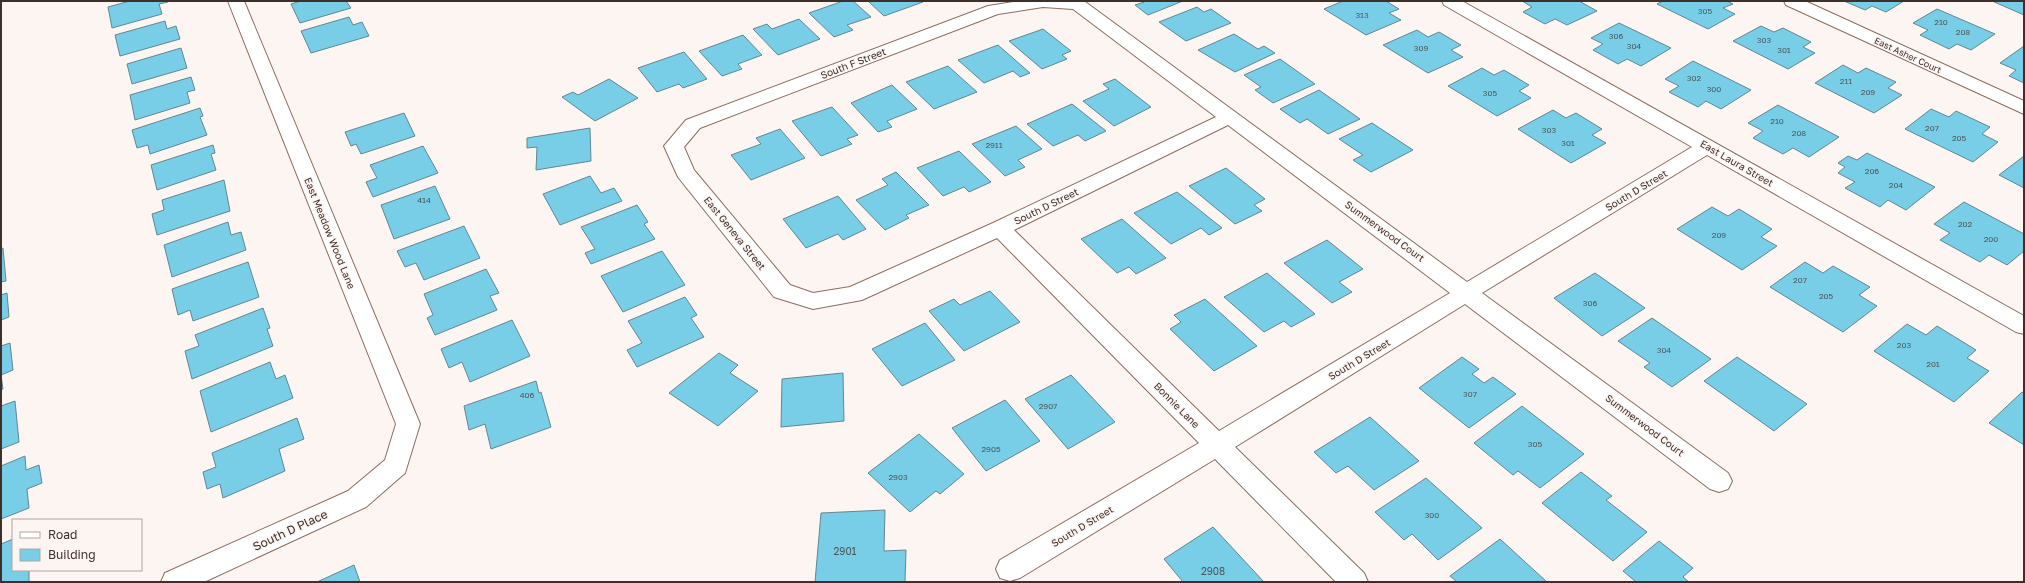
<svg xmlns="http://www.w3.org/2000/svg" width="2025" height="583" font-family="'Golos Text',sans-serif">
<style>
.building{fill:#78cde7;stroke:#618793}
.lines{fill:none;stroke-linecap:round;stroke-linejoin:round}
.minor-casing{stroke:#8c6d5f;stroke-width:2}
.minor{fill:#fff;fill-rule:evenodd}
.labels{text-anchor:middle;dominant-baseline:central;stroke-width:3;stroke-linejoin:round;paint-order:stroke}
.number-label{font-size:8px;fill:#4c5658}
.far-street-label{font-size:9px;fill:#3d2f29;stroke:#fdf5f2}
.street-label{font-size:10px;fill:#3d2f29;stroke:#fdf5f2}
.near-number-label{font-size:10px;fill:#4c5658}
.near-street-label{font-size:12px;fill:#3d2f29;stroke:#fdf5f2}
</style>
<rect width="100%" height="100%" fill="#fdf5f2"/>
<g class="building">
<polygon points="130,1 168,1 168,2 159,4 162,14 112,28 108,7"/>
<polygon points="301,1 346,1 351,8 300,23 291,4"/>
<polygon points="843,1 853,1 871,17 847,25 853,30 834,37 809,13"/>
<polygon points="868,1 922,1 923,2 884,16"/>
<polygon points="1142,1 1183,1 1148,15 1135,5 1144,2"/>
<polygon points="1343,1 1386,1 1399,9 1389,13 1401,20 1366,35 1324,9"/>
<polygon points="1522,1 1579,1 1597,11 1567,25 1555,19 1545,24 1523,12 1532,7"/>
<polygon points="1663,1 1727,1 1733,4 1723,8 1735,14 1708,29 1657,4"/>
<polygon points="1844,1 1904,1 1886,12 1872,6 1865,10"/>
<polygon points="1992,1 2024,1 2024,15"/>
<polygon points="1197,7 1204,12 1211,9 1231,23 1186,41 1159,22"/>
<polygon points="1937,9 1995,34 1971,50 1957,44 1949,49 1920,35 1928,30 1913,23"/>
<polygon points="349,17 353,25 362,22 369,36 311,53 301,31"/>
<polygon points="799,19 820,39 778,55 753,29 767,24 772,29"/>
<polygon points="165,21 167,29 176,26 180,39 120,56 115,35"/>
<polygon points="1619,23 1671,48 1641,66 1627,59 1618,64 1593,50 1603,44 1591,38"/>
<polygon points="1761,26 1774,32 1783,28 1811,42 1803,47 1815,53 1788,69 1733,41"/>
<polygon points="1043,29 1071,51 1062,55 1067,59 1042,69 1009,41"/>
<polygon points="1417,30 1428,37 1439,32 1461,45 1451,50 1463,57 1428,73 1383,45"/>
<polygon points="1234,34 1258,49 1264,46 1275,53 1235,72 1198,50"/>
<polygon points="743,35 762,55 738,64 742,69 722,76 699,51"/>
<polygon points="998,45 1030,73 1020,77 1013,71 984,83 958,60"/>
<polygon points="2024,46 2024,83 2009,76 2016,70 2000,63"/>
<polygon points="181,48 187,68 132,84 127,64"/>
<polygon points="684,52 707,79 683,88 679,84 657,92 638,68"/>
<polygon points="1280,59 1315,84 1273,103 1255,90 1261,87 1244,75"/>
<polygon points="1693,61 1751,90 1721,109 1706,101 1698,107 1669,92 1679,86 1665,79"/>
<polygon points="1843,65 1858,73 1866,68 1896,82 1888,88 1902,95 1874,113 1815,83"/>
<polygon points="948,66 977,92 934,109 906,82"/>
<polygon points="1482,68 1494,75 1504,70 1529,85 1519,91 1531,98 1497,116 1448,86"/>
<polygon points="191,77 195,90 187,92 190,103 135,120 130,95"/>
<polygon points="609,79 638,98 595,121 562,97 573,92 578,95"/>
<polygon points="1115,79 1151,107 1114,126 1083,101 1109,89 1103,84"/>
<polygon points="892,85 917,109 887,121 892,127 878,132 851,103"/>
<polygon points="1319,90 1360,119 1328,134 1307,119 1300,123 1280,109"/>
<polygon points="1072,104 1106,131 1085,141 1078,135 1053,146 1027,124"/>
<polygon points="1778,105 1839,137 1809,157 1793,148 1783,154 1753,138 1763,131 1748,123"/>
<polygon points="832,107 858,135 847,139 852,144 821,156 792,121"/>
<polygon points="200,108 203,116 200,117 207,135 150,154 148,145 137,148 132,130"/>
<polygon points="1931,109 1949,117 1956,111 1990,127 1982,134 1998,142 1973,162 1905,129"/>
<polygon points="1553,110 1566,118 1576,113 1602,129 1592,135 1606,143 1571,163 1518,129"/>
<polygon points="404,113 415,136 361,154 356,144 351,146 345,132"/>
<polygon points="1372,123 1413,150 1371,172 1353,160 1363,155 1339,139"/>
<polygon points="1016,126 1042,149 1018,160 1025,167 1005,176 972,144"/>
<polygon points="590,128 591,161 536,170 537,147 527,148 527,138"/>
<polygon points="780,129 805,158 751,180 731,155 761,144 756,138"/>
<polygon points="213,145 215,153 211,154 216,170 157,190 151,165"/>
<polygon points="423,146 438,173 373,197 366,182 377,178 370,165"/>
<polygon points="959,151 991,182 969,192 964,187 943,196 917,168"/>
<polygon points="1867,153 1935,187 1906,210 1888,200 1880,207 1845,188 1855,182 1838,173 1845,167 1838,163 1848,156 1857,160"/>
<polygon points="2024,156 2024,188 1999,175"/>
<polygon points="1226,168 1265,199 1254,205 1262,211 1235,224 1189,186"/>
<polygon points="896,172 929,205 906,215 909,218 885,230 856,200 888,185 882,179"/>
<polygon points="590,176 601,193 614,188 622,201 560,225 543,194"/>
<polygon points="224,180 230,211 157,235 152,214 164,210 162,200"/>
<polygon points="435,186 450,219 394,239 381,205"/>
<polygon points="1177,192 1222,228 1209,235 1201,228 1171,244 1134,213"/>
<polygon points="838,196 866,229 843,240 838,234 806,248 783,219"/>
<polygon points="1964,202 2024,234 2024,251 2007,265 1989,255 1980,262 1940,240 1950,233 1934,224"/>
<polygon points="637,205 648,222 644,224 655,239 591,264 585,253 595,249 581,227"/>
<polygon points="1712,207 1728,216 1739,209 1772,229 1761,237 1777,246 1742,270 1677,229"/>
<polygon points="1122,219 1166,258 1136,274 1129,267 1117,273 1081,239"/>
<polygon points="228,222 231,235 241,232 246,250 172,277 164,245"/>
<polygon points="464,226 480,258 424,280 416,263 405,267 397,251"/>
<polygon points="1327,240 1363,269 1339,282 1352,292 1332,303 1284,263"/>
<polygon points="3,248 6,281 1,282 1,249"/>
<polygon points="662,251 685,285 623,312 601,276"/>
<polygon points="248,262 259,297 193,321 190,310 178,315 172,289"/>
<polygon points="1805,262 1823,273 1833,266 1870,287 1859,295 1877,306 1843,332 1770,287"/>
<polygon points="486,269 499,293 490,296 497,310 435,335 427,318 433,315 424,294"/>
<polygon points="1267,273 1315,314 1291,327 1284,321 1264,332 1224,297"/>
<polygon points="1595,273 1645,308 1602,336 1554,298"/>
<polygon points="990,291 1020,322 964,351 929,311 954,299 960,305"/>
<polygon points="7,293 9,317 1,320 1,295"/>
<polygon points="685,297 697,315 691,318 704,337 637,367 627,350 642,343 628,321"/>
<polygon points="1205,299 1257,346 1214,371 1170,329 1181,322 1174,315"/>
<polygon points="263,308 270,328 267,329 273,346 192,379 185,351 199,346 195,335"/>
<polygon points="1652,318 1711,359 1672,387 1644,367 1650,363 1618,341"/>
<polygon points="512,320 530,356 470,382 462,362 449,368 441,349"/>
<polygon points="925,323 955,360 902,386 872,349"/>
<polygon points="1907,324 1926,335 1937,326 1976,350 1967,358 1989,371 1954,402 1874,351"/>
<polygon points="10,343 13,370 1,375 3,389 1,390 1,346"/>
<polygon points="719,353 738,365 730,373 758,391 718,426 669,393"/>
<polygon points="1462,357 1479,369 1472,374 1484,383 1493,377 1516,394 1469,428 1419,388"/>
<polygon points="1737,357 1807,404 1774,431 1704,381"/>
<polygon points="270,362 276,379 285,375 293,398 211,432 200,391"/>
<polygon points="843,373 844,421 781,427 782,379"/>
<polygon points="1071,375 1115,422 1068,449 1025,399"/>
<polygon points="536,381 539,393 541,392 551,427 491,449 485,424 469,430 464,406"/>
<polygon points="2022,392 2024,393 2024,445 1989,423"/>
<polygon points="1005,400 1040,441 986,471 952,428"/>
<polygon points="15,401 19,442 1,449 1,406"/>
<polygon points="1522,406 1584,454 1540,488 1518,471 1513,475 1474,443"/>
<polygon points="1370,417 1419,461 1374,490 1348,466 1336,473 1314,452"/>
<polygon points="297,418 304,439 279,449 285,471 223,498 220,484 207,489 203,472 216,467 212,453"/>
<polygon points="919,434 964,474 940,494 936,491 910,512 868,473"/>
<polygon points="25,456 26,470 39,465 42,483 27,489 29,508 1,519 1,466"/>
<polygon points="1581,472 1612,496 1606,500 1647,532 1613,561 1542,503"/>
<polygon points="1426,478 1482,528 1438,560 1412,534 1404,540 1375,512"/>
<polygon points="885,510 884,551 906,550 905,582 815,582 821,513"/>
<polygon points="1213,527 1264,582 1183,582 1164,559"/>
<polygon points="13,539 13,570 29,570 29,582 1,582 1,544"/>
<polygon points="1500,539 1547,582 1457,582 1450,576"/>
<polygon points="1659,541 1693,568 1683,577 1689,582 1636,582 1623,571"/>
<polygon points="354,565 360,582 317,582"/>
</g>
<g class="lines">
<g class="minor-casing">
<g id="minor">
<polygon points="228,1 244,1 420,424 405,473 366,507 204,582 161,582 165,573 348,491 385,460 396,424"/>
<path d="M1019,1H1084L1467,282L1692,147L1444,5L1442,1H1462L2024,316V334L2016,332L1707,155L1482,293L1728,473L1732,481L1728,489L1719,492L1710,489L1465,304L1235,447L1364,573L1368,582H1336L1215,459L1020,578L1010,581L1000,578L996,569L1000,560L1199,443L997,238L862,300L813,309L774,297L678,177L664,146L686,120L988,6ZM1043,7L1073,9L1216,117L993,223L850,287L813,293L790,285L694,170L684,147L700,128L998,14ZM1228,125L1450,293L1219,431L1014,230Z"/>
<polygon points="1784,1 1805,1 2024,101 2024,114 1786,5"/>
</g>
</g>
<use href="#minor" class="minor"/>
</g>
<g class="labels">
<g class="number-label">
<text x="1705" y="11">305</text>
<text x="1362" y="15">313</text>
<text x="1941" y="22">210</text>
<text x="1963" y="32">208</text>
<text x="1616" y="36">306</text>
<text x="1764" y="40">303</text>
<text x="1634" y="46">304</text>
<text x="1421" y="48">309</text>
<text x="1784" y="50">301</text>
<text x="1694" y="78">302</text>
<text x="1846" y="81">211</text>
<text x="1714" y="89">300</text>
<text x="1868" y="92">209</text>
<text x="1490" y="93">305</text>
<text x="1777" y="121">210</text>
<text x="1932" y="128">207</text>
<text x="1549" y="130">303</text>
<text x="1799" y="133">208</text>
<text x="1959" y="138">205</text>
<text x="1568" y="143">301</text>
<text x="994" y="145">2911</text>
<text x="1872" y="171">206</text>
<text x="1896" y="185">204</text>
<text x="424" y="200">414</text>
<text x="1965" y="224">202</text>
<text x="1719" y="235">209</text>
<text x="1991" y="239">200</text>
<text x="1800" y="280">207</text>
<text x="1826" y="296">205</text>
<text x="1590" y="303">306</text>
<text x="1904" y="345">203</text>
<text x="1664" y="350">304</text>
<text x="1933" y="364">201</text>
<text x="1470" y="394">307</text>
<text x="527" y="395">406</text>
<text x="1048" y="406">2907</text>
<text x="1535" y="444">305</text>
<text x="991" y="449">2905</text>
<text x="898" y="477">2903</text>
<text x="1432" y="515">300</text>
</g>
<g class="far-street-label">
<text transform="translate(1908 55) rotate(25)">East Asher Court</text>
</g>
<g class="street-label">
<text transform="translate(853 63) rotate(-21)">South F Street</text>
<text transform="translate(1737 163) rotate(30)">East Laura Street</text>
<text transform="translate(1636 190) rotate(-31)">South D Street</text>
<text transform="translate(1046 206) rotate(-26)">South D Street</text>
<text transform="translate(1385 231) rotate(36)">Summerwood Court</text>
<text transform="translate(330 233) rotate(68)">East Meadow Wood Lane</text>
<text transform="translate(735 233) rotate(51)">East Geneva Street</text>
<text transform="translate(1359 359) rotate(-31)">South D Street</text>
<text transform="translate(1177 405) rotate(45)">Bonnie Lane</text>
<text transform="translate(1645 425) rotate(37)">Summerwood Court</text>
<text transform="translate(1082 526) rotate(-31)">South D Street</text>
</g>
<g class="near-number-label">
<text x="845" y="551">2901</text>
<text x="1213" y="571">2908</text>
</g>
<g class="near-street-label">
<text transform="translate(290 530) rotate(-25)">South D Place</text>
</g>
</g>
<rect width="2025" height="583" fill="none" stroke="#3d2f29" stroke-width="4"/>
<rect x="12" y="519" width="130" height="52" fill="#fdf5f2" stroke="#b0a6a2"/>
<rect x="20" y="532" width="20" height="6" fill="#ffffff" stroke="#b0a6a2"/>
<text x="48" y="539" font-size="12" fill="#3d2f29">Road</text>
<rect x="20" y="549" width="20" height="12" fill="#78cde7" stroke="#b0a6a2"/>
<text x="48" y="559" font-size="12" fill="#3d2f29">Building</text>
</svg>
